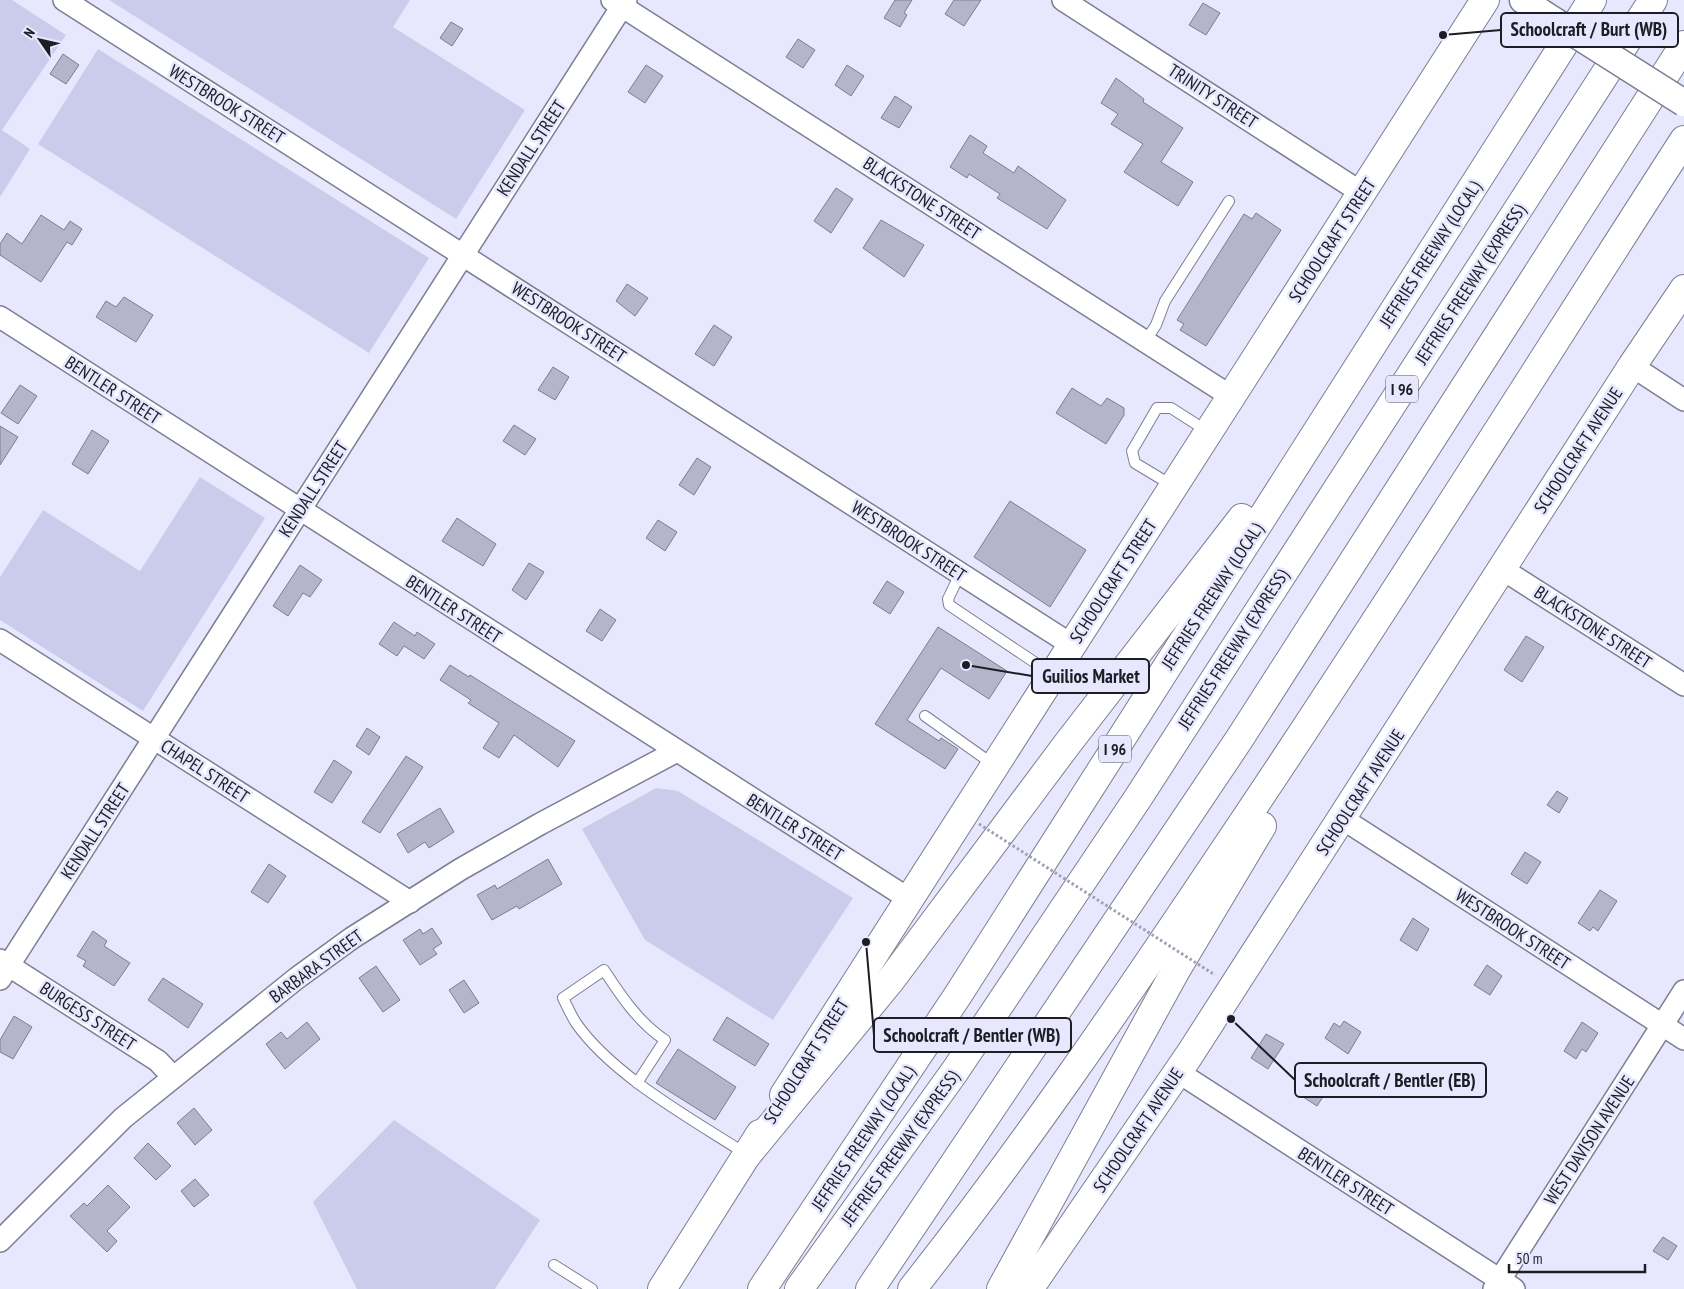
<svg xmlns="http://www.w3.org/2000/svg" width="1684" height="1289" font-family="'PT Sans Narrow',sans-serif">
<style>
.green{fill:#cbccec}
.building{fill:#b4b5ca;stroke:#7c7d91}
.lines{fill:none;stroke-linecap:round;stroke-linejoin:round}
.service-casing{stroke:#7d7e92;stroke-width:12}
.minor-casing{stroke:#7d7e92;stroke-width:24}
.tertiary-casing{stroke:#7d7e92;stroke-width:29}
.secondary-casing{stroke:#7d7e92;stroke-width:30}
.motorway-casing{stroke:#7d7e92;stroke-width:30}
.service{stroke:#fff;stroke-width:10}
.minor{stroke:#fff;stroke-width:21}
.tertiary{stroke:#fff;stroke-width:26}
.secondary{stroke:#fff;stroke-width:28}
.motorway{stroke:#fff;stroke-width:28}
.tertiary-bridge-casing{stroke:#7d7e92;stroke-width:29;stroke-linecap:butt}
.path-bridge{stroke:#9fa0b1;stroke-width:3;stroke-dasharray:2.5 2.5;stroke-linecap:butt}
.tertiary-bridge{stroke:#fff;stroke-width:26}
.labels{text-anchor:middle;dominant-baseline:central;stroke-width:5;stroke-linejoin:round;paint-order:stroke}
.shield{fill:#e7e8fe;stroke:#595a66;stroke-width:1}
.shield-label{font-size:16px;font-weight:bold;fill:#1c1d25}
.street-label{font-size:18px;fill:#1c1d25;stroke:#e7e8fe}
.leader{fill:none;stroke:#1c1d25;stroke-width:2}
.callout-dot{fill:#1c1d25;stroke:#e7e8fe;stroke-width:2}
.callout{fill:#e7e8fe;stroke:#1c1d25;stroke-width:2}
.callout-label{font-size:19px;text-anchor:middle;font-weight:bold;fill:#1c1d25}
</style>
<rect width="100%" height="100%" fill="#e7e8fe"/>
<g class="green">
<polygon points="0,0 12,0 66,35 2,130 30,149 0,197"/>
<polygon points="109,0 410,0 393,27 525,110 456,219"/>
<polygon points="98,49 429,258 369,353 38,144"/>
<polygon points="200,477 265,518 143,711 0,620 0,577 43,510 140,571"/>
<polygon points="656,788 678,791 853,898 773,1020 645,940 582,829"/>
<polygon points="394,1120 540,1220 495,1289 357,1289 313,1202"/>
</g>
<g class="building">
<polygon points="895,0 912,0 904,13 907,15 900,27 884,18"/>
<polygon points="954,0 981,0 964,26 945,14"/>
<polygon points="1203,3 1220,13 1206,35 1189,25"/>
<polygon points="451,22 463,29 452,46 440,38"/>
<polygon points="798,39 815,50 803,68 786,57"/>
<polygon points="63,54 79,65 66,84 50,74"/>
<polygon points="646,65 663,76 645,103 628,92"/>
<polygon points="847,65 864,76 851,96 835,85"/>
<polygon points="1116,78 1144,99 1143,102 1183,128 1161,162 1193,182 1178,206 1124,172 1143,144 1111,124 1118,114 1101,103"/>
<polygon points="895,96 912,107 899,128 881,118"/>
<polygon points="970,135 987,146 983,153 1014,173 1018,166 1066,200 1047,229 997,198 1000,194 969,174 967,178 950,167"/>
<polygon points="836,188 853,199 831,233 814,221"/>
<polygon points="1256,213 1281,230 1206,346 1180,330 1184,324 1177,320 1244,214 1252,219"/>
<polygon points="41,215 64,230 70,221 82,229 72,245 67,242 41,282 0,255 0,244 7,233 22,244"/>
<polygon points="881,220 924,245 904,277 863,248"/>
<polygon points="627,284 648,298 635,316 616,301"/>
<polygon points="124,297 153,315 136,342 96,317 106,301 116,307"/>
<polygon points="714,325 732,337 714,366 695,354"/>
<polygon points="553,367 569,377 555,400 538,390"/>
<polygon points="20,385 37,396 18,424 1,413"/>
<polygon points="1072,388 1101,406 1107,398 1124,408 1124,415 1106,444 1056,413"/>
<polygon points="514,425 536,439 525,455 503,441"/>
<polygon points="0,426 18,437 0,465"/>
<polygon points="92,430 109,441 88,474 72,464"/>
<polygon points="697,458 711,467 694,495 679,485"/>
<polygon points="1010,501 1086,550 1050,607 974,557"/>
<polygon points="457,518 496,544 483,566 442,541"/>
<polygon points="658,520 677,532 665,551 646,538"/>
<polygon points="529,563 544,572 526,600 512,590"/>
<polygon points="300,565 322,580 310,597 303,593 288,616 273,606"/>
<polygon points="887,581 904,592 890,614 873,603"/>
<polygon points="600,609 616,620 602,641 586,631"/>
<polygon points="394,622 415,636 417,632 435,644 424,659 404,646 397,656 379,644"/>
<polygon points="938,627 1007,671 989,699 941,668 907,720 939,741 941,738 958,749 945,769 875,724"/>
<polygon points="1526,636 1544,647 1522,682 1504,670"/>
<polygon points="450,665 469,677 470,675 575,741 558,767 514,735 499,758 483,748 499,723 468,703 471,700 440,680"/>
<polygon points="367,728 380,737 369,755 356,746"/>
<polygon points="406,756 423,767 380,833 362,822"/>
<polygon points="334,760 352,772 332,803 314,792"/>
<polygon points="1557,791 1568,798 1559,813 1547,805"/>
<polygon points="440,808 454,832 429,848 425,842 408,853 397,834"/>
<polygon points="1525,852 1541,862 1527,884 1511,874"/>
<polygon points="548,859 562,884 519,909 517,906 492,920 477,895 495,885 497,889"/>
<polygon points="269,864 286,876 268,903 251,892"/>
<polygon points="1600,890 1617,901 1598,931 1593,927 1590,931 1578,923"/>
<polygon points="1413,918 1429,929 1417,951 1400,940"/>
<polygon points="432,928 442,943 433,949 437,954 420,965 403,940 420,929 423,934"/>
<polygon points="93,931 107,941 104,946 130,963 114,986 83,966 86,961 77,956"/>
<polygon points="1487,965 1502,976 1490,995 1474,985"/>
<polygon points="376,966 400,1000 383,1012 359,978"/>
<polygon points="163,978 203,1004 188,1028 148,1000"/>
<polygon points="464,980 479,1003 464,1013 449,990"/>
<polygon points="14,1016 32,1027 13,1059 0,1052 0,1040"/>
<polygon points="727,1017 769,1044 755,1066 713,1040"/>
<polygon points="1344,1021 1361,1032 1348,1054 1325,1038 1334,1023 1340,1027"/>
<polygon points="307,1022 320,1039 285,1069 266,1044 281,1032 287,1039"/>
<polygon points="1582,1022 1598,1033 1586,1052 1582,1049 1576,1059 1564,1051"/>
<polygon points="1266,1034 1284,1044 1268,1069 1251,1058"/>
<polygon points="678,1049 736,1087 715,1120 656,1083"/>
<polygon points="1318,1067 1335,1078 1317,1106 1300,1095"/>
<polygon points="194,1108 212,1130 195,1145 177,1123"/>
<polygon points="148,1143 171,1166 156,1180 134,1158"/>
<polygon points="195,1179 209,1195 194,1207 181,1191"/>
<polygon points="108,1185 130,1207 107,1231 117,1241 107,1252 70,1216 84,1203 87,1206"/>
<polygon points="1663,1237 1677,1246 1668,1260 1653,1251"/>
</g>
<g class="lines">
<g class="service-casing">
<g id="service">
<polyline points="1145,342 1156,325 1165,301 1229,201"/>
<polyline points="1173,486 1135,463 1132,451 1157,408 1171,408 1207,431"/>
<polyline points="960,574 948,599 949,605 1052,674"/>
<polyline points="925,716 994,765"/>
<path d="M637,1083L665,1040C639,1023 621,996 604,970L563,998C567,1006 571,1015 576,1023C613,1076 692,1119 746,1154"/>
<polyline points="554,1265 592,1289"/>
</g>
</g>
<g class="minor-casing">
<g id="minor">
<polyline points="64,0 1072,645"/>
<polyline points="612,0 1232,397"/>
<polyline points="1063,0 1362,193"/>
<polyline points="0,317 909,899"/>
<polyline points="1632,366 1684,400"/>
<polyline points="1502,569 1684,685"/>
<polyline points="0,640 410,902"/>
<polyline points="1343,819 1684,1039"/>
<polyline points="0,960 158,1061 173,1077"/>
<polyline points="0,979 626,0"/>
<polyline points="1178,1072 1514,1289"/>
<polyline points="0,1241 123,1118 297,978 352,938 461,869 540,824 677,751"/>
<polyline points="1494,1289 1684,991"/>
</g>
</g>
<g class="tertiary-casing">
<polyline id="tertiary" points="1523,0 1542,13"/>
</g>
<g class="secondary-casing">
<g id="secondary">
<polyline points="784,1095 1485,0"/>
<polyline points="662,1289 760,1134"/>
<polyline points="1029,1289 1190,1054 1632,366 1684,289"/>
</g>
</g>
<g class="motorway-casing">
<g id="motorway">
<polyline points="747,1155 890,981 1068,743 1242,518"/>
<polyline points="762,1289 958,995 1592,0"/>
<polyline points="799,1289 955,1071 1138,798 1653,0"/>
<polyline points="870,1289 1240,738 1684,45"/>
<path d="M912,1289C1020,1152 1118,1009 1215,864C1376,626 1528,382 1684,140"/>
<polyline points="1001,1289 1176,970 1262,826"/>
</g>
</g>
<use href="#service" class="service"/>
<use href="#minor" class="minor"/>
<use href="#tertiary" class="tertiary"/>
<use href="#secondary" class="secondary"/>
<use href="#motorway" class="motorway"/>
<g class="tertiary-bridge-casing">
<polyline id="tertiary-bridge" points="1542,13 1684,103"/>
</g>
<polyline class="path-bridge" points="979,824 1215,975"/>
<use href="#tertiary-bridge" class="tertiary-bridge"/>
</g>
<g class="labels">
<g class="shield">
<rect x="1386" y="375.5" width="32" height="27" rx="4"/>
<rect x="1099" y="735.5" width="32" height="27" rx="4"/>
</g>
<g class="shield-label">
<text x="1402" y="389">I 96</text>
<text x="1115" y="749">I 96</text>
</g>
<g class="street-label">
<text transform="translate(1213 96) rotate(33)">TRINITY STREET</text>
<text transform="translate(227 104) rotate(32)">WESTBROOK STREET</text>
<text transform="translate(531 148) rotate(-57)">KENDALL STREET</text>
<text transform="translate(922 198) rotate(33)">BLACKSTONE STREET</text>
<text transform="translate(1332 240) rotate(-57)">SCHOOLCRAFT STREET</text>
<text transform="translate(1430 254) rotate(-57)">JEFFRIES FREEWAY (LOCAL)</text>
<text transform="translate(1470 284) rotate(-57)">JEFFRIES FREEWAY (EXPRESS)</text>
<text transform="translate(569 322) rotate(33)">WESTBROOK STREET</text>
<text transform="translate(113 390) rotate(33)">BENTLER STREET</text>
<text transform="translate(1578 450) rotate(-57)">SCHOOLCRAFT AVENUE</text>
<text transform="translate(313 489) rotate(-57)">KENDALL STREET</text>
<text transform="translate(909 541) rotate(33)">WESTBROOK STREET</text>
<text transform="translate(1113 581) rotate(-57)">SCHOOLCRAFT STREET</text>
<text transform="translate(1212 596) rotate(-57)">JEFFRIES FREEWAY (LOCAL)</text>
<text transform="translate(454 609) rotate(33)">BENTLER STREET</text>
<text transform="translate(1593 627) rotate(33)">BLACKSTONE STREET</text>
<text transform="translate(1233 649) rotate(-57)">JEFFRIES FREEWAY (EXPRESS)</text>
<text transform="translate(205 771) rotate(33)">CHAPEL STREET</text>
<text transform="translate(1360 792) rotate(-57)">SCHOOLCRAFT AVENUE</text>
<text transform="translate(795 827) rotate(32)">BENTLER STREET</text>
<text transform="translate(95 831) rotate(-57)">KENDALL STREET</text>
<text transform="translate(1513 929) rotate(33)">WESTBROOK STREET</text>
<text transform="translate(316 966) rotate(-36)">BARBARA STREET</text>
<text transform="translate(88 1016) rotate(33)">BURGESS STREET</text>
<text transform="translate(806 1061) rotate(-58)">SCHOOLCRAFT STREET</text>
<text transform="translate(1138 1130) rotate(-56)">SCHOOLCRAFT AVENUE</text>
<text transform="translate(863 1138) rotate(-56)">JEFFRIES FREEWAY (LOCAL)</text>
<text transform="translate(1589 1140) rotate(-57)">WEST DAVISON AVENUE</text>
<text transform="translate(900 1148) rotate(-54)">JEFFRIES FREEWAY (EXPRESS)</text>
<text transform="translate(1346 1181) rotate(33)">BENTLER STREET</text>
</g>
</g>
<path class="leader" d="M1443 35L1501 30M966 665L1032 676M866 942L874 1035M1231 1019L1295 1080"/>
<g class="callout-dot">
<circle cx="1443" cy="35" r="5"/>
<circle cx="966" cy="665" r="5"/>
<circle cx="866" cy="942" r="5"/>
<circle cx="1231" cy="1019" r="5"/>
</g>
<g class="callout">
<rect x="1501" y="13" width="177" height="34" rx="5"/>
<rect x="1032" y="659" width="117" height="34" rx="5"/>
<rect x="874" y="1018" width="197" height="34" rx="5"/>
<rect x="1295" y="1063" width="191" height="34" rx="5"/>
</g>
<g class="callout-label">
<text x="1589" y="36">Schoolcraft / Burt (WB)</text>
<text x="1091" y="683">Guilios Market</text>
<text x="972" y="1042">Schoolcraft / Bentler (WB)</text>
<text x="1390" y="1087">Schoolcraft / Bentler (EB)</text>
</g>
<g transform="translate(40 40) rotate(304)" stroke="#e7e8fe" stroke-width="4" paint-order="stroke">
<path d="M0-4L9 19L0 12L-9 19Z" fill="#1c1d25"/>
<text y="-8" font-size="14" font-weight="bold" text-anchor="middle" fill="#1c1d25">N</text>
</g>
<path d="M1509 1264v8h136v-8" fill="none" stroke="#1c1d25" stroke-width="2.5"/>
<text x="1516" y="1264" font-size="15" fill="#1c1d25" stroke="#e7e8fe" stroke-width="4" paint-order="stroke">50 m</text>
</svg>
